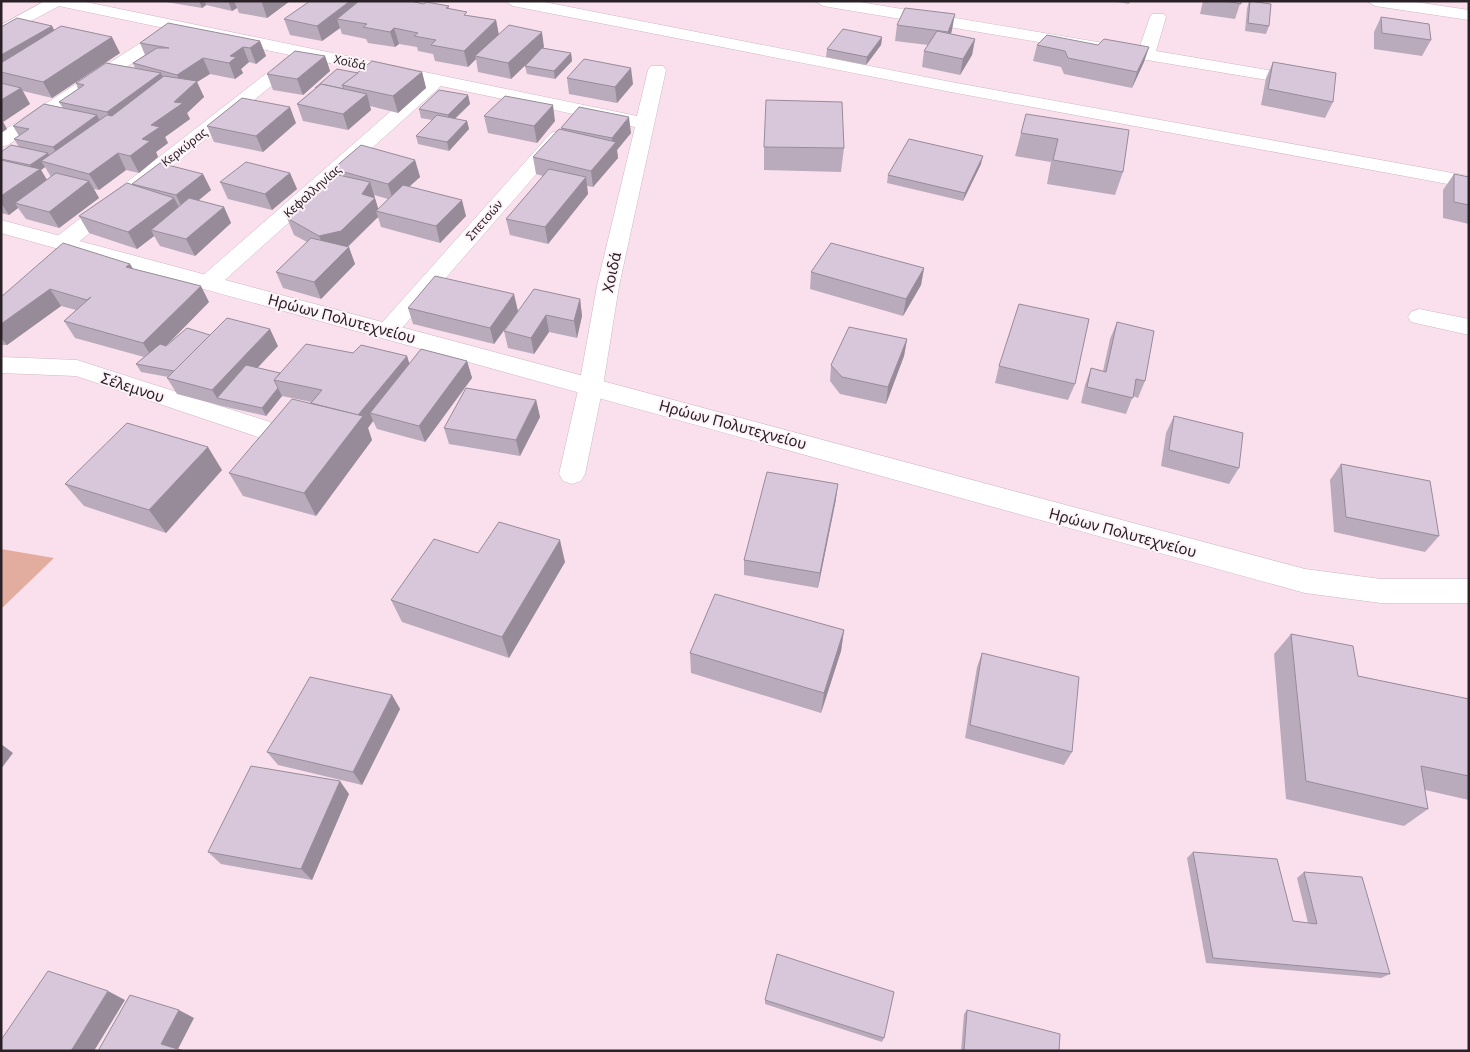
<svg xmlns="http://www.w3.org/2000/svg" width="1470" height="1052" font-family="'Noto Sans',sans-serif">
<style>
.green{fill:#e2ad9e}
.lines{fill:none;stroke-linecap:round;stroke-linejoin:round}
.street-casing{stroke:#d0b7c4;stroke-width:1}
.secondary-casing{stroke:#d0b7c4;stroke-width:1}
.street{fill:#fff;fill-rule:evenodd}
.secondary{fill:#fff;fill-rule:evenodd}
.wall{fill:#baabbc;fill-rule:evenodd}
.shaded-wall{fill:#978b99}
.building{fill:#d8c7db;stroke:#978b99}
.labels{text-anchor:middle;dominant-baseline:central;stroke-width:4;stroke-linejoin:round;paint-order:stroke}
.far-street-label{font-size:12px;fill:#2a2126;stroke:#fdf2f7}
.street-label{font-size:15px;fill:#2a2126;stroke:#fdf2f7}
</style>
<rect width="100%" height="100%" fill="#fae0ed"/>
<polygon class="green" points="1,549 54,558 1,609"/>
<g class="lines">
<g class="street-casing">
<g id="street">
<polygon points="45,1 81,1 637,116 648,70 651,66 663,66 666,70 619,286 603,386 585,474 581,481 572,484 563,481 559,474 579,386 597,286 635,127 441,86 217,287 209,289 201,287 198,282 201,277 423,83 306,58 71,248 63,250 55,248 52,243 55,238 290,55 180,32 8,145 1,147 1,132 164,28 59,6 1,37 1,25"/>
<polygon points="505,1 539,1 951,82 1469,176 1469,188 951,92 513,6"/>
<polygon points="815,1 854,1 1139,49 1150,17 1152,14 1164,14 1166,17 1156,51 1303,76 1309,77 1312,81 1309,85 1303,86 823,6"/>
<polygon points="1367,1 1409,1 1469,10 1469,20 1375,6"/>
<polygon points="558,131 565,133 568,137 565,141 395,336 387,339 379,336 375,331 379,326 551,133"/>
<polygon points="1419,309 1469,319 1469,335 1411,322 1408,317 1411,312"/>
<polygon points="1,357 77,360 270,422 274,429 270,436 261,438 76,376 1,373"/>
</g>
</g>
<g class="secondary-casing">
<polygon id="secondary" points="1,220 1305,569 1381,579 1469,579 1469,603 1381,603 1305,593 1,233"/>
</g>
<use href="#street" class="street"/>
<use href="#secondary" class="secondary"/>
</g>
<g class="wall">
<polygon points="160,1 290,1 267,18 239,13 237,8 232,11 206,5 202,8"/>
<polygon points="1111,1 1130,1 1129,4"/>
<polygon points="1203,1 1241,1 1235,19 1200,14"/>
<polygon points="1249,1 1269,26 1266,34 1245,31 1247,9"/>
<polygon points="424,4 449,6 449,9 468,16 496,20 499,35 544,47 543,48 571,53 572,61 555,79 527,74 525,66 532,59 511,79 478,72 476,59 468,67 435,61 433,54 418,51 417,47 399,44 395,47 368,43 366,39 342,34 340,28 322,41 290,35 284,19"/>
<polygon points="1381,17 1431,40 1422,56 1374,49 1374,32"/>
<polygon points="897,25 952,30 951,34 975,39 972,55 960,75 922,67 924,51 928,45 895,41"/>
<polygon points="52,26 54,30 120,53 52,98 23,91 30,104 3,122 7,129 1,133 1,27"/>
<polygon points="882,37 881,45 866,65 826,57 827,49"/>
<path d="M260,41L266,56L256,64L249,62L241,69L243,73L235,79L210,74L197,82L204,97L187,113L190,119L165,137L168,143L156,152L158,157L139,173L126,170L99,190L94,189L99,198L59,228L26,219L18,208L9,215L1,213V152L19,147L14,139L19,136L13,126L63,108L59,102L78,89L76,83L135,68L133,63L145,55L140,43ZM45,167L51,177L47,180L41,170Z"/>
<polygon points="1037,45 1098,45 1149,47 1144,62 1132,88 1064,74 1061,67 1033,61"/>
<polygon points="325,56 330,71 303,95 273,90 267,74"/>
<polygon points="1273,62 1333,102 1325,118 1261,105 1266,78"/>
<polygon points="422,72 426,88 398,113 370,106 371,110 348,130 303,121 297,104 315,89 315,88 358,73"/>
<polygon points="567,78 633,84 617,103 569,94"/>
<polygon points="468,95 470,104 455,119 467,121 469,129 449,151 418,144 416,136 432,120 421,118 419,109"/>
<polygon points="1026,114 1123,172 1115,195 1047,184 1051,162 1015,156"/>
<polygon points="484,116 555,121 537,143 488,133"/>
<polygon points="296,123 263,152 214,142 207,126"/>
<polygon points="561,128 631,133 617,150 618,158 593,187 587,186 588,194 548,244 510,235 506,219 543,176 536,174 533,157 561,130"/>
<polygon points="764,147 844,148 841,172 764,170"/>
<path d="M415,160L420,177L409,187L466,216L440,243L381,227L378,217L348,247L355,264L321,299L283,288L276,272L307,242L294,235L287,218L335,174L333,169ZM374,195L388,199L378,209Z"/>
<polygon points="981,164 963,201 887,183 888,175"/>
<polygon points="290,173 297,189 272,210 228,199 220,182"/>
<polygon points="203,174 211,190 198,201 224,207 231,223 195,256 160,246 154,236 137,249 89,233 79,216 133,185 132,184"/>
<polygon points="1454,174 1469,177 1469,224 1443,218 1443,190"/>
<polygon points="130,264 133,269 209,302 166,346 210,335 278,346 257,368 280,373 353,353 407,356 409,364 467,361 472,378 425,442 377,429 373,421 368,428 372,440 316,516 243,496 229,473 311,402 282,396 266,416 222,406 177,394 167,378 168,377 141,372 136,364 144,357 75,338 64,321 76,310 61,306 7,345 1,345 1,297"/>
<polygon points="924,268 921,285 903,316 810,289 811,272"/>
<polygon points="580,299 582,316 577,338 549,332 534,354 508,348 504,331"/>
<polygon points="408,308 518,311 494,344 413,324"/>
<polygon points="1117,322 1145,381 1138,398 1133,396 1126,414 1081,403 1085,385 1091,368 1103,371 1110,339"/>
<polygon points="907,339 904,356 886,404 840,394 830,381 831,365"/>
<polygon points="999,366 1075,384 1068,400 995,383"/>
<polygon points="536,400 540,417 520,456 449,444 444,428"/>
<polygon points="1174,416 1239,468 1229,484 1161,466 1166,433"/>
<polygon points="1341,464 1439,536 1425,552 1334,532 1330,480"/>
<polygon points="222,470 166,533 84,506 65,484"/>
<polygon points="836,499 818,588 744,575 744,560"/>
<polygon points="478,553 565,562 509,658 402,622 391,600"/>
<polygon points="844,630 841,651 821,713 691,673 690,653"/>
<polygon points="1291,634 1358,676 1469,699 1469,800 1425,790 1428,809 1404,826 1286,799 1274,654"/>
<polygon points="982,653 1072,752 1064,765 965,738 977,667"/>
<polygon points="392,695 400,709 362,785 278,765 267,752"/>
<polygon points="349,794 312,880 221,864 208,852"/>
<polygon points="1193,852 1293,921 1308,923 1297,878 1304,872 1390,974 1381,978 1206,963 1187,858"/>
<polygon points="765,1000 884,1038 882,1042 765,1004"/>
<polygon points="967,1010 1059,1051 961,1051 964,1014"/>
</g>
<g class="shaded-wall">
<polygon points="199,1 205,1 206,5 202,8"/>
<polygon points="228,1 234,1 237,8 232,11"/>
<polygon points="263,1 290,1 267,18 262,3"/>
<polygon points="350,1 371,1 337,19 340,28 322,41 317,26"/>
<polygon points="955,14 952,30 946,48 948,32"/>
<polygon points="496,20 499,36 475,56 476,59 468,67 464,51"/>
<polygon points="52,26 60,41 8,72 1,60 1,55"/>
<polygon points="394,28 399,44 395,47 390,32"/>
<polygon points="542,32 544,47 511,79 508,63"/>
<polygon points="112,37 120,53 52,98 43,82"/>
<polygon points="882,37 881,45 866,65 867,57"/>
<polygon points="975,39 972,55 960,75 963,59"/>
<polygon points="260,41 266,56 256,64 250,48"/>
<polygon points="243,47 249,62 241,69 243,73 235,79 229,63 230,56"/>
<polygon points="1149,47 1144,62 1132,88 1137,72"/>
<polygon points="571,53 572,61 555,79 554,71"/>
<polygon points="325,56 330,71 303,95 297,79"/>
<polygon points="203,58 210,74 197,82 204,97 187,113 190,119 165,137 168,143 156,152 158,157 139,173 130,156 142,139 151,125 185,91 177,75"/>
<polygon points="631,68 633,84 617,103 615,87"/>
<polygon points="422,72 426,88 398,113 393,96"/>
<polygon points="161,73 168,89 116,128 107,112"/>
<polygon points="21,88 30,104 3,122 7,129 1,133 1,100"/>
<polygon points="367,94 371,110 348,130 343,114"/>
<polygon points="468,95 470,104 450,123 448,115"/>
<polygon points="553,105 555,121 537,143 534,126"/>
<polygon points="290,107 296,123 263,152 256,136"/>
<polygon points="97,115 105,131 62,164 53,147"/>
<polygon points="629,117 631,133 617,150 618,158 593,187 591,171 613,146 612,138"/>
<polygon points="467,121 469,129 449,151 447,142"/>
<polygon points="48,153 53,162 41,161 45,167 41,170 50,185 15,203 18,208 9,215 1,203 1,196 35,172 30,165"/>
<polygon points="118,153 126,170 99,190 89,174"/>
<polygon points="983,156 981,164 963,201 965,193"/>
<polygon points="415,160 420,177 393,201 388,184"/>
<polygon points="290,173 297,189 272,210 265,194"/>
<polygon points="203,174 211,190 184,212 176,195"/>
<polygon points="586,177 588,194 548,244 545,227"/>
<polygon points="89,181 99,198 59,228 49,212"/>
<polygon points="370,182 379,211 376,211 378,217 347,247 326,252 319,236 362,194"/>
<polygon points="174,198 183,214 151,230 154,236 137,249 128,232"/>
<polygon points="462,200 466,216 440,243 436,226"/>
<polygon points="224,207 231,223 195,256 186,239"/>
<polygon points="349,247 355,264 321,299 314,282"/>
<polygon points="130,264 140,280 126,267"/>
<polygon points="924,268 921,285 903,316 906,299"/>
<polygon points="201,286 209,302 153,359 143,343"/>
<polygon points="50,289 61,306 7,345 1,338 1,324"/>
<polygon points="514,294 518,311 494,344 490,328"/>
<polygon points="580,299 582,316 577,338 574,321"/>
<polygon points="546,315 549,332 534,354 531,338"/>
<polygon points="270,329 278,346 227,400 217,398 212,390"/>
<polygon points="907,339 904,356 886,404 888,387"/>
<polygon points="407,356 412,372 370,413 373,421 368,428 372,440 316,516 304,493 354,420"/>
<polygon points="467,361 472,378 425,442 419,426"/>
<polygon points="278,388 282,396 266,416 262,408"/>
<polygon points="536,400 540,417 520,456 516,440"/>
<polygon points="208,447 222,470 166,533 149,510"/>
<polygon points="838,484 836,499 818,588 820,573"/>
<polygon points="560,540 565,562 509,658 502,637"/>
<polygon points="844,630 841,651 821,713 824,693"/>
<polygon points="392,695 400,709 362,785 353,772"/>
<polygon points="1,744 13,753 1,769"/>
<polygon points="340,781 349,794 312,880 301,869"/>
<polygon points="108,991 125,1000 94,1051 71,1051"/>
<polygon points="179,1010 194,1018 177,1051 161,1044"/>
</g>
<g class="building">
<polygon points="310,1 350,1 317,26 284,19"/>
<polygon points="359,1 410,1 424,4 426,2 449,6 446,8 467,12 464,15 496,20 464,51 431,45 436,40 414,36 418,33 394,28 390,32 363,27 367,24 337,19"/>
<polygon points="1226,1 1241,1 1241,4"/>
<polygon points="1250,1 1271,4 1269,26 1248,23"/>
<polygon points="905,8 955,14 948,32 897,25"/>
<polygon points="1381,17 1429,24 1431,40 1382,33"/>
<polygon points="17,18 52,26 1,55 1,27"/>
<polygon points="168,23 260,41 250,48 243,47 230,56 236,57 229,63 203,58 177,75 133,63 157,48 169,48 140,43"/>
<polygon points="509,25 542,32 508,63 475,56"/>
<polygon points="61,26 112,37 43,82 1,72 1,63"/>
<polygon points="843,29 882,37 867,57 827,49"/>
<polygon points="937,31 975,39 963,59 924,51"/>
<polygon points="1047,35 1098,45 1104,39 1149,47 1137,72 1068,58 1065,51 1037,45"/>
<polygon points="542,48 571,53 554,71 525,66"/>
<polygon points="295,51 325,56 297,79 267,74"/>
<polygon points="584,59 631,68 615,87 567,78"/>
<polygon points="372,61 422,72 393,96 342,85"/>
<polygon points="1273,62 1336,73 1333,102 1268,89"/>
<polygon points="106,63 161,73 107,112 59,102 84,85 76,83"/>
<polygon points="337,69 358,73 342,85 344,89 321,84 317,88 315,88"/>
<polygon points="164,76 197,81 174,102 183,103 151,125 160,127 142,139 150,141 130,156 118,153 89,174 41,161 107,115 112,116"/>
<polygon points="1,83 21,88 1,100"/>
<polygon points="321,84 367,94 343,114 297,104"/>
<polygon points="439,90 468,95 448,115 419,109"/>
<polygon points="505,96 553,105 534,126 484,116"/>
<polygon points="242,98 290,107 256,136 207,126"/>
<polygon points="766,100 842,102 844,148 764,147"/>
<polygon points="44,104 97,115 53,147 14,139 29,129 13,126"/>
<polygon points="579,107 629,117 612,138 561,128"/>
<polygon points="1026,114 1129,130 1123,172 1053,160 1058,139 1021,133"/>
<polygon points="437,115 467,121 447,142 416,136"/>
<polygon points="559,129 616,142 591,171 533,157"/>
<polygon points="909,139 983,156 965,193 888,175"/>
<polygon points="11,145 48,153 30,165 1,159 1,152"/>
<polygon points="361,145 415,160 388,184 333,169"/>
<polygon points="1,160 40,169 1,196"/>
<polygon points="246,162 290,173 265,194 220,182"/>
<polygon points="160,163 203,174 176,195 132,184"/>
<polygon points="549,169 586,177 545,227 506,219"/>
<polygon points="56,173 89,181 49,212 15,203"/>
<polygon points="334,174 370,182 362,194 375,198 341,231 319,236 287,218"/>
<polygon points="1454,174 1469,177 1469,205 1454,202"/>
<polygon points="127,183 174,198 128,232 79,216"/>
<polygon points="403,185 462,200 436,226 376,211"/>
<polygon points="189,198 224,207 186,239 151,230"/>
<polygon points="311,238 349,247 314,282 276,272"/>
<polygon points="63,243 130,264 126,267 201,286 143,343 64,321 91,297 87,300 50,289 1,324 1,297"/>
<polygon points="831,243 924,268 906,299 811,272"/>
<polygon points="435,276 514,294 490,328 408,308"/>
<polygon points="534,289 580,299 574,321 546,315 531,338 504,331"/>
<polygon points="1019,304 1089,319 1075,384 999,366"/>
<polygon points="227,318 270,329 212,390 167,378"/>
<polygon points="1117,322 1154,331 1145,381 1136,379 1133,398 1087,387 1091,368 1106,372"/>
<polygon points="849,327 907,339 888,387 842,377 831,365"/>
<polygon points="187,328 210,335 174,371 136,364 160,344 166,346"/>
<polygon points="306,344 353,353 361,345 407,356 358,415 311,403 322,390 274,380"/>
<polygon points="421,349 467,361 419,426 370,413"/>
<polygon points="246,365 280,373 274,380 278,388 262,408 217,398"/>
<polygon points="466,388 536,400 516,440 444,428"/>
<polygon points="292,399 363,416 304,493 229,473"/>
<polygon points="1174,416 1243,433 1239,468 1169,450"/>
<polygon points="127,423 208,447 149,510 65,484"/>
<polygon points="1341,464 1430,481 1439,536 1346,517"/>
<polygon points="767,472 838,484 820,573 744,560"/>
<polygon points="499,522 560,540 502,637 391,600 434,539 478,553"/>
<polygon points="715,594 844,630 824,693 690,653"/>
<polygon points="1291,634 1353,646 1358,676 1469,699 1469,776 1421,766 1428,809 1306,781"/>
<polygon points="982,653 1079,677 1072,752 970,725"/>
<polygon points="310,677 392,695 353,772 267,752"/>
<polygon points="251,766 340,781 301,869 208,852"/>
<polygon points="1193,852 1277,859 1293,921 1317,924 1304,872 1362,877 1390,974 1213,958"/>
<polygon points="777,954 894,992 884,1038 765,1000"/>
<polygon points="48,971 108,991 71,1051 1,1051 1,1040"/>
<polygon points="130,995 179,1010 161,1044 184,1051 98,1051"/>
<polygon points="967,1010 1060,1034 1059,1051 964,1051"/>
</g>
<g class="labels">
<g class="far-street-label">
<text transform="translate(350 62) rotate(12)">Χοϊδά</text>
<text transform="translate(184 147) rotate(-38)">Κερκύρας</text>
<text transform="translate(312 191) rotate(-42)">Κεφαλληνίας</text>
<text transform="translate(484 220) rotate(-49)">Σπετσών</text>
</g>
<g class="street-label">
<text transform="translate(611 272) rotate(-78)">Χοιδά</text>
<text transform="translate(342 318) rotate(15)">Ηρώων Πολυτεχνείου</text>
<text transform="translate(133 387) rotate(18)">Σέλεμνου</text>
<text transform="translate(733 424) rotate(15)">Ηρώων Πολυτεχνείου</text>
<text transform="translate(1123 532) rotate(15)">Ηρώων Πολυτεχνείου</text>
</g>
</g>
<rect width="1470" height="1052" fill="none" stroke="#2a2126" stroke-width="5"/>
</svg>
